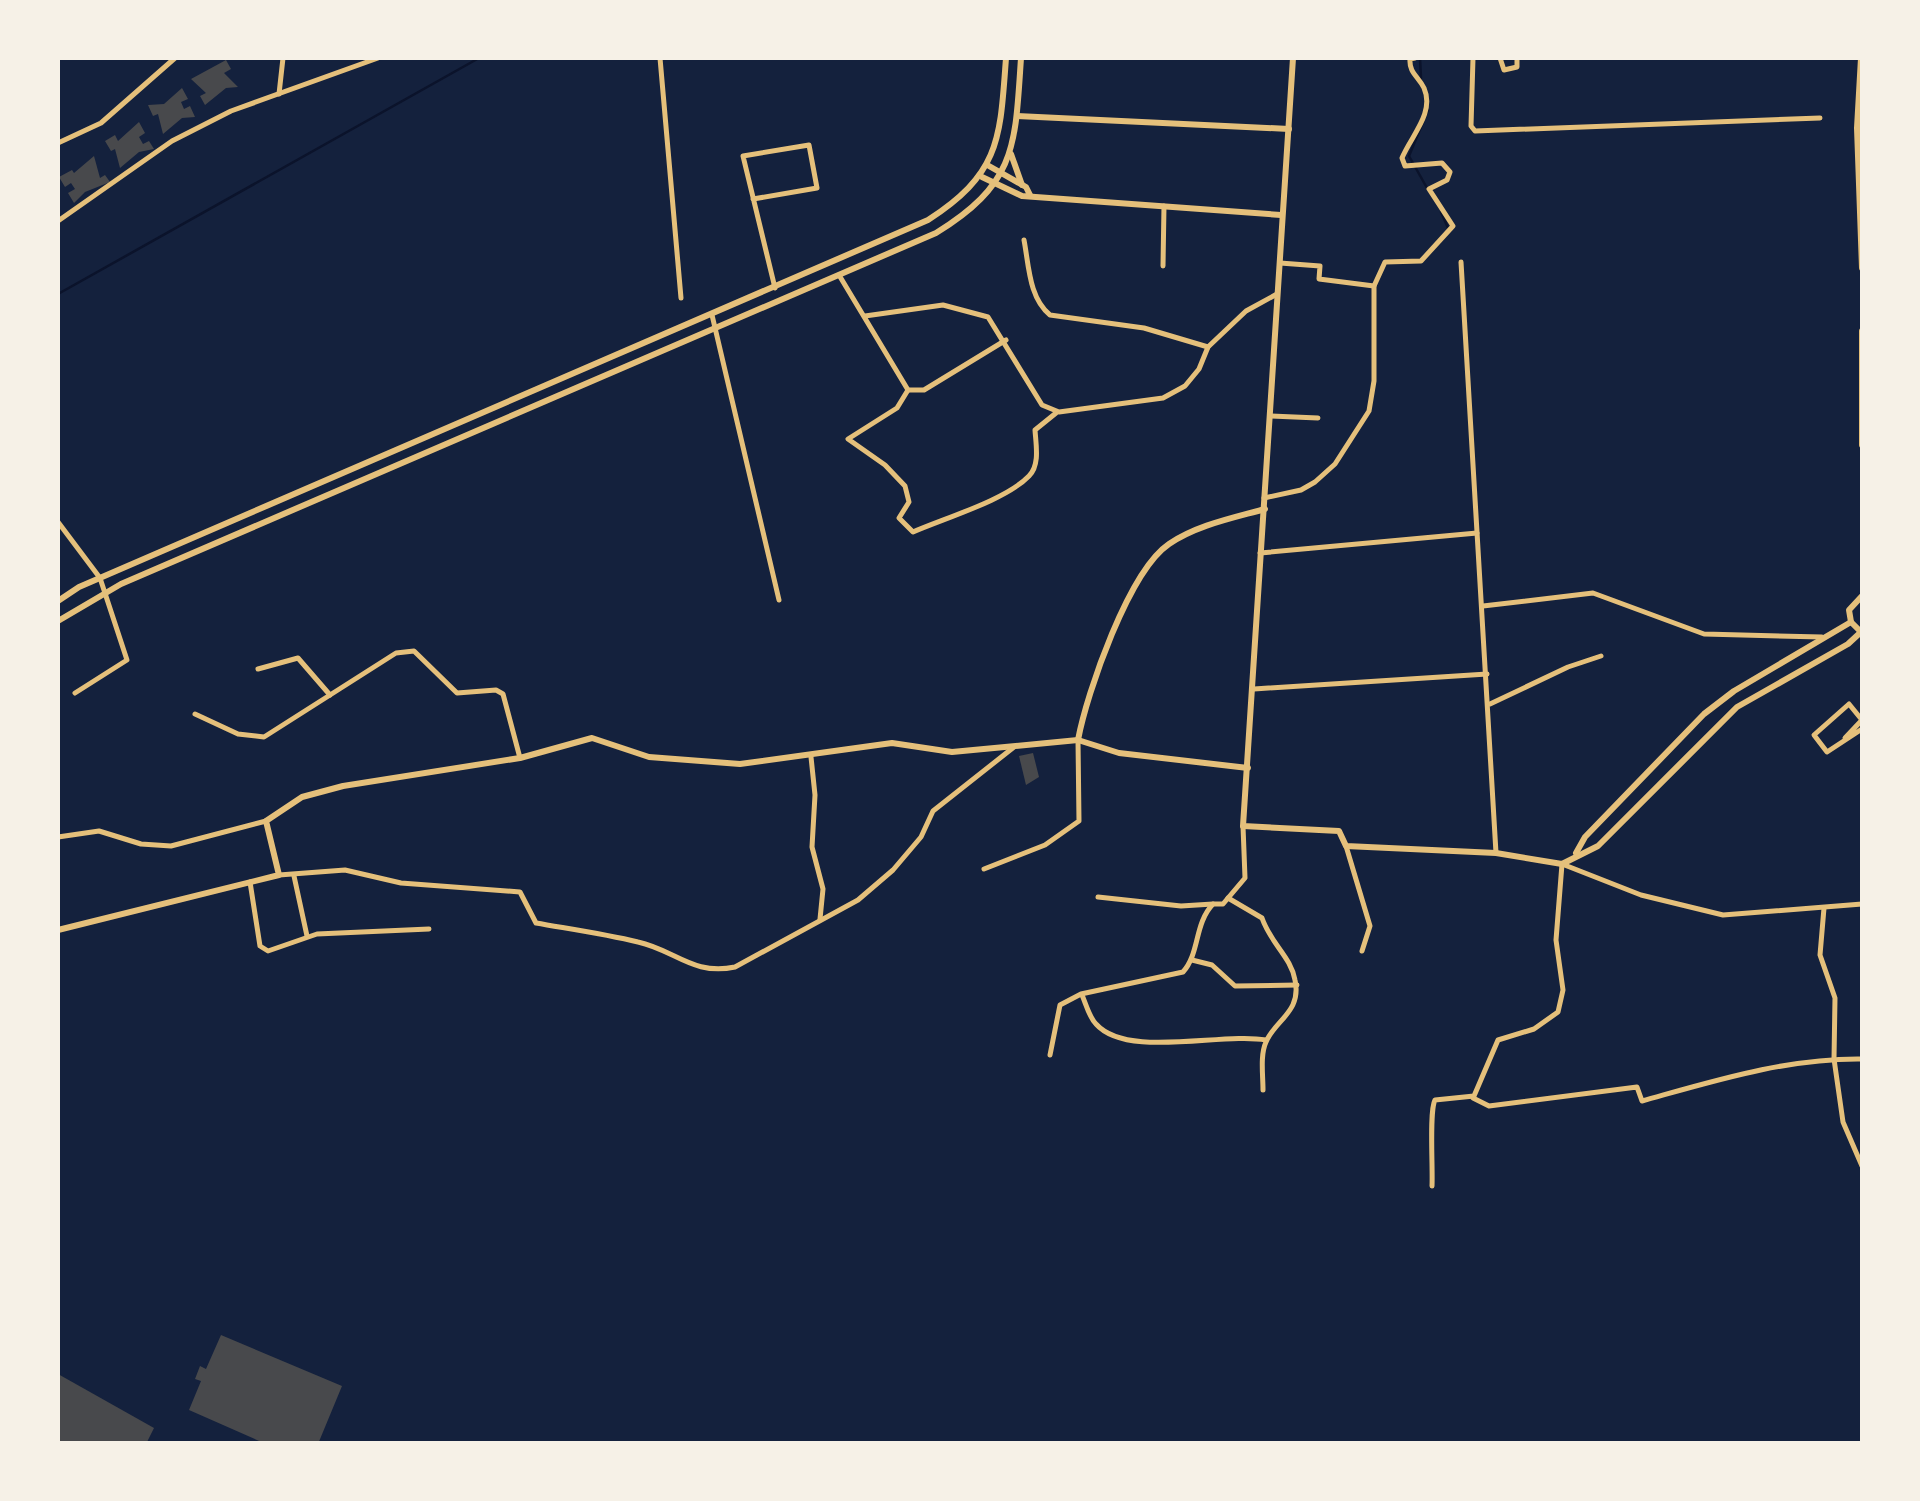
<svg xmlns="http://www.w3.org/2000/svg" width="1920" height="1501" font-family="'Fira Sans Condensed',sans-serif">
<style>
.lines{fill:none;stroke-linecap:round;stroke-linejoin:round}
.stream{stroke:#0b132b;stroke-width:2.5}
.building{fill:#48494c}
.minor{stroke:#e5c07b;stroke-width:5}
.tertiary{stroke:#e5c07b;stroke-width:6}
.secondary{stroke:#e5c07b;stroke-width:6}
</style>
<rect width="100%" height="100%" fill="#14213d"/>
<g class="lines">
<g class="stream">
<polyline points="1420,58 1421,78"/>
<polyline points="1427,188 1409,156 1428,110"/>
<polyline points="1441,212 1448,228"/>
<polyline points="58,294 479,58"/>
</g>
</g>
<g class="building">
<polygon points="226,60 231,69 224,73 238,87 226,88 205,105 200,96 206,93 191,79"/>
<polygon points="182,88 188,99 181,102 184,109 190,106 195,117 182,118 163,134 158,114 153,116 148,105 164,104"/>
<polygon points="139,122 145,133 139,137 143,144 149,141 154,149 139,152 120,168 115,149 111,151 105,141 115,135 118,141"/>
<polygon points="94,156 100,178 105,175 110,182 85,192 74,203 68,193 75,189 71,183 65,187 59,177 72,170 74,173"/>
<polygon points="1033,753 1039,777 1026,785 1019,756"/>
<polygon points="221,1335 342,1386 318,1444 266,1444 189,1410 201,1381 195,1379 200,1366 206,1369"/>
<polygon points="58,1374 154,1428 146,1444 58,1444"/>
</g>
<g class="lines">
<g class="minor">
<polyline points="660,58 681,298"/>
<polyline points="1473,58 1471,126 1475,131 1820,118"/>
<polyline points="1500,58 1504,70 1517,67 1517,58"/>
<polyline points="279,94 283,58"/>
<polyline points="58,143 101,123 175,58"/>
<polyline points="753,199 817,188 809,145 743,156 775,288"/>
<polyline points="58,221 172,141 231,111 378,58"/>
<path d="M1024,240C1029,266 1029,298 1050,315L1144,328L1208,347"/>
<polyline points="1461,262 1496,853"/>
<polyline points="1280,263 1320,266 1319,279 1374,286"/>
<polyline points="1163,266 1164,206"/>
<polyline points="839,275 908,390 924,390 1006,340"/>
<polyline points="712,315 779,600"/>
<polyline points="865,316 943,305 988,317 1042,405 1059,412 1163,398 1185,386 1199,369 1208,347 1246,311 1277,294"/>
<path d="M908,390L897,408L848,439L885,465L905,486L909,502L899,518L913,532C945,518 1006,500 1029,476C1040,465 1036,445 1035,430L1056,413"/>
<polyline points="1271,416 1318,418"/>
<path d="M1264,498L1301,490L1315,482L1335,464L1369,411L1374,381V286L1385,262L1421,261L1453,226L1429,189L1447,180L1450,172L1442,163L1405,166L1402,158C1411,136 1435,113 1424,88C1418,76 1409,73 1410,59L1415,58"/>
<polyline points="58,522 100,578 127,660 75,693"/>
<polyline points="1260,553 1477,533"/>
<polyline points="1483,606 1593,593 1704,634 1822,637"/>
<polyline points="258,669 298,658 330,695"/>
<polyline points="1254,689 1487,674"/>
<polyline points="1490,704 1568,667 1601,656"/>
<polyline points="195,714 238,734 264,737 396,653 414,651 457,693 496,690 503,694 520,758"/>
<polyline points="1845,738 1862,720 1849,704 1814,735 1827,752 1862,729"/>
<polyline points="811,757 815,795 812,847 823,889 820,919"/>
<polyline points="58,837 99,831 141,844 171,846 266,821"/>
<polyline points="1346,846 1370,926 1362,951"/>
<polyline points="984,869 1045,845 1079,821 1078,740"/>
<path d="M279,875L345,870L401,883L520,892L536,923C570,929 605,934 638,942C675,950 693,976 735,967L858,900L893,870L921,837L933,811L1014,747"/>
<polyline points="294,876 307,936"/>
<polyline points="250,882 260,946 268,951 317,934 429,929"/>
<polyline points="1098,897 1181,906 1213,904"/>
<path d="M1228,898L1262,918C1271,944 1291,957 1295,980C1302,1012 1275,1020 1266,1042C1260,1055 1263,1075 1263,1090"/>
<polyline points="1824,908 1820,955 1835,998 1834,1059 1843,1122 1862,1166"/>
<polyline points="1192,960 1212,965 1235,986 1297,985"/>
<path d="M1082,995C1086,1004 1089,1017 1096,1024C1127,1059 1222,1032 1266,1040"/>
<path d="M1050,1055L1060,1005L1081,994L1183,972C1200,953 1194,924 1213,904H1223L1245,878L1243,826"/>
<path d="M1473,1098L1489,1106L1637,1087L1642,1101C1714,1081 1787,1058 1862,1059"/>
<path d="M1432,1186C1433,1168 1429,1111 1435,1100L1474,1096L1498,1040L1534,1029L1558,1012L1563,990L1556,940L1562,864L1641,895L1723,915L1862,904"/>
</g>
<g class="tertiary">
<polyline points="1293,58 1243,826 1339,831 1346,846 1496,853 1562,864 1598,846 1737,707 1848,644 1861,632"/>
<polyline points="1861,58 1857,128 1862,268"/>
<polyline points="1017,116 1289,129"/>
<polyline points="989,166 1026,187 1030,195"/>
<polyline points="982,177 1022,196 1281,215"/>
<polyline points="1862,331 1862,445"/>
<polyline points="1861,632 1851,622 1849,610 1862,596"/>
<path d="M1078,740C1087,692 1129,571 1169,544C1197,525 1233,518 1265,509"/>
<polyline points="1576,853 1585,837 1704,714 1734,691 1851,622"/>
<polyline points="58,930 279,875 266,821 302,797 343,786 520,758 592,738 649,757 740,764 892,743 952,752 1078,740 1119,753 1248,768"/>
</g>
<g class="secondary">
<polyline points="1011,154 1022,185"/>
<path d="M58,601L79,587L928,220C1001,173 1000,138 1006,58"/>
<path d="M58,621L121,584L936,233C1017,183 1015,146 1021,58"/>
</g>
</g>
<rect width="1920" height="1501" fill="none" stroke="#f6f1e7" stroke-width="120"/>
</svg>
